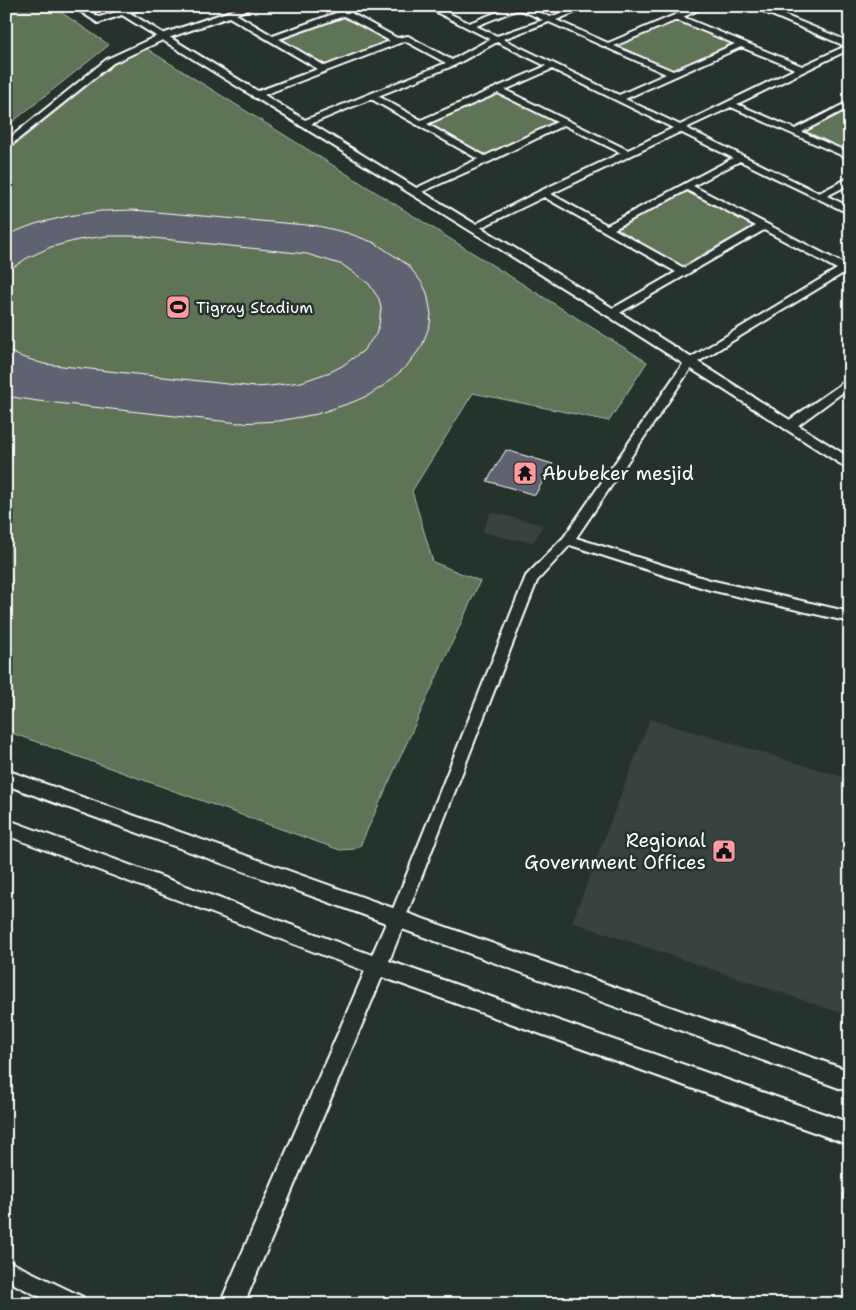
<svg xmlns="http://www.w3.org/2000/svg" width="856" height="1310" font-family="'Shantell Sans',sans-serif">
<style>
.built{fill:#374241}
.green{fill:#5e7356;stroke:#aeb9aa}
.building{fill:#5f6471;stroke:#fff}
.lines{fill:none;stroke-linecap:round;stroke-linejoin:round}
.minor-casing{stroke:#fff;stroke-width:4}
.tertiary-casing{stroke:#fff;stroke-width:4}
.minor{fill:#26332d;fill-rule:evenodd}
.tertiary{fill:#26332d;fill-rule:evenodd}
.labels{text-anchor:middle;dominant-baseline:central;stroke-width:5;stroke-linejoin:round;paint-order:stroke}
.far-poi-label{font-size:16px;fill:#fff;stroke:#26332d;text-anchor:start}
.poi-label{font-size:19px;fill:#fff;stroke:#26332d;text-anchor:start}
</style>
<rect width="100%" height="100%" fill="#26332d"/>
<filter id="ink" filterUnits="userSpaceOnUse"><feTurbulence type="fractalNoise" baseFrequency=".02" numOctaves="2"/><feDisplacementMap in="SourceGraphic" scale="10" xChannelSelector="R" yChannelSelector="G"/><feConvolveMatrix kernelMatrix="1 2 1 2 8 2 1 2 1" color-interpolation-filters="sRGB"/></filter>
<g filter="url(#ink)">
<g class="built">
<polygon points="491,512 543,525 534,542 510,539 482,532"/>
<polygon points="650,719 850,779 850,1016 572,922"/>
</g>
<g class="green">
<polygon points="6,6 52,6 109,45 6,127"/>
<polygon points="345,16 390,40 324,65 279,40"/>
<polygon points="678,20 733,43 671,71 616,46"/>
<polygon points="147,49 647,362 609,421 473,393 412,491 433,562 480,581 360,846 354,849 340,850 6,731 6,152 121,59"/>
<polygon points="500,94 556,123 486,155 430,124"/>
<polygon points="850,109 850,152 806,131"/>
<polygon points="687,192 753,226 682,266 616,229"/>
</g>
<g class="building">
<polygon points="133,210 318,226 348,233 375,243 408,265 422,283 427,293 431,314 430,324 422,346 406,367 383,386 369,395 353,402 317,414 279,421 239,423 38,401 6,396 6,349 19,356 44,364 255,387 270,386 301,382 330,372 342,366 363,351 376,334 379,325 381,308 379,299 369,284 343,265 307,254 134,236 106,236 78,240 51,247 27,258 6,272 6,235 35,224 68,216 101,211"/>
<polygon points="506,450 553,464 535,495 487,481"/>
</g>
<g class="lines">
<g class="minor-casing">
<g id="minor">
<path d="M245,6H257L236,14L273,36L355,6H367L351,13L397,38L408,36L452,60L490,39L424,6H434L469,23L513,6H526L550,17L579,6H591L556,20L608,43L696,6H707L683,17L802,66L850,44V49L737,104L795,129L850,101V107L802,132L850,153V159L731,107L686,128L819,193L850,177V184L827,196L850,207V214L740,161L693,186L844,264L850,262V269L693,365L576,538L710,580L850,612V622L710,590L570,545L537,581L405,919L403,924L397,927L391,924L389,919L526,576L564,537L685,361L837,269L764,230L616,315H608L607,313L608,311L676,272L544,197L476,230H470L468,228L540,191L621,153L564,125L489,162L415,195L412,194V190L478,159L371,99L306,126H300V122L446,63L405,41L256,98L253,97V93L318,69L229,17L165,39L113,63L6,149V141L107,59L159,35ZM519,9L543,20L497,36L476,26ZM344,16L390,41L325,66L279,39ZM677,20L735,44L673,71L614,46ZM549,22L666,74L619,95L503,39ZM497,42L546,66L421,120L378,96L455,65ZM741,47L795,69L680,125L625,99ZM552,69L673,128L628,150L505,90ZM498,93L557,122L485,156L427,124ZM680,132L733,158L607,225L551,194ZM687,190L756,226L684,268L614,229Z"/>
<polygon points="850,378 850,387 793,429 785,429 783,426 785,423"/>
<polygon points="6,1260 83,1297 86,1304 54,1304 6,1280"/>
</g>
</g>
<g class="tertiary-casing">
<g id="tertiary">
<polygon points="72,6 82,6 99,17 116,12 112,8 113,6 119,6 124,9 133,6 147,6 130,13 616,310 850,458 850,470 608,316 122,15 98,23"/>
<polygon points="750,6 762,6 850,42 850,48"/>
<polygon points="6,770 850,1071 850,1092 402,929 389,961 850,1123 850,1145 382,977 244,1304 220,1304 365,971 6,835 6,819 372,955 386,923 6,785"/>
</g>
</g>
<use href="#minor" class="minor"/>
<use href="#tertiary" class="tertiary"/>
</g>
</g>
<defs>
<g id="stadium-square" transform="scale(1.25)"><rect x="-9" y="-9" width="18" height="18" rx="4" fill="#ff9aa2" stroke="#26332d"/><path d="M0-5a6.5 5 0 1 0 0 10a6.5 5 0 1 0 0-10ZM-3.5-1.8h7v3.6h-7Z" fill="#111"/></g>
<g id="temple-square" transform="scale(1.25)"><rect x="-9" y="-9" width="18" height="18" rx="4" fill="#ff9aa2" stroke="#26332d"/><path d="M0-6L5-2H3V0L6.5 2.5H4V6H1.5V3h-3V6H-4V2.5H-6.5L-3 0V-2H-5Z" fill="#111"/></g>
<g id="civic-square" transform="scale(1.25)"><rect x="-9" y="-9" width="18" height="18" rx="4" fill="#ff9aa2" stroke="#26332d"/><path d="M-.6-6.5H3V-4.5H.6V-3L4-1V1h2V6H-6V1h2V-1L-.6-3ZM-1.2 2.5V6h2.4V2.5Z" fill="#111"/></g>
</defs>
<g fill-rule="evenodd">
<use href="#stadium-square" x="178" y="307"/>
<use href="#temple-square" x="525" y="473"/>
<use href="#civic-square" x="724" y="851"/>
</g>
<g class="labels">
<g class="far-poi-label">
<text x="196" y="307">Tigray Stadium</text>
</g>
<g class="poi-label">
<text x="542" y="473">Abubeker mesjid</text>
<text x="706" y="840" text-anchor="end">Regional<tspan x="706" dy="22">Government Offices</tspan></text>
</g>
</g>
<rect width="856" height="1310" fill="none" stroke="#26332d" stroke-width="25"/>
<rect x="12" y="12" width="831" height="1285" fill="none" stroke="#fff" stroke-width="2" filter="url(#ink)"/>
</svg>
